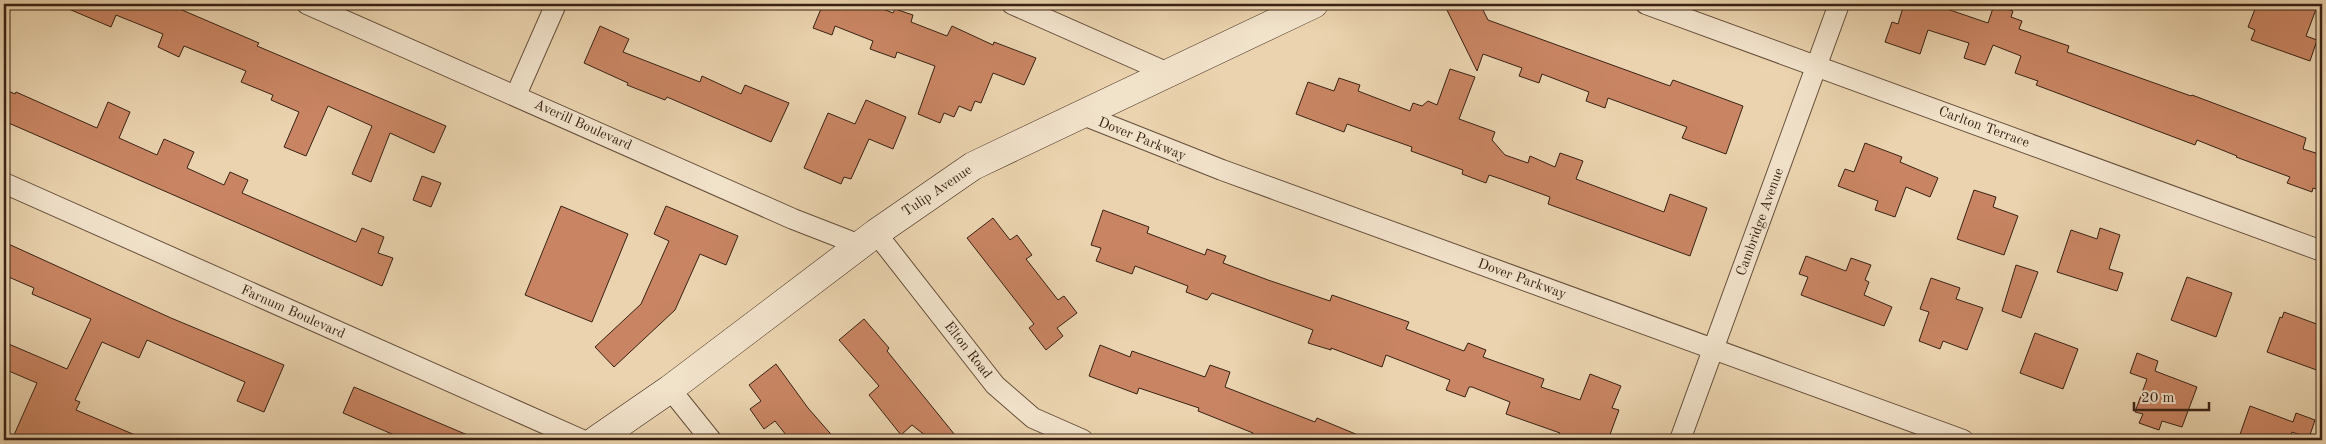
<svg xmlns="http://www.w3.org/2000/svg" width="2326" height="444" font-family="'Old Standard TT',serif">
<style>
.building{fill:#c98563;stroke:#382214}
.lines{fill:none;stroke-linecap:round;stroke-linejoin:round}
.street-casing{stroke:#644e3a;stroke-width:22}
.secondary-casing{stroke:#382214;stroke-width:29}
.street{stroke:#f1e2ca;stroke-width:20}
.secondary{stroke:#f1e2ca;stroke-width:28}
.labels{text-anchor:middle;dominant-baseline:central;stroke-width:4;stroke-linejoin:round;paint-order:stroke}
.street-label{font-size:14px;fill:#382214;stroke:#f1e2ca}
</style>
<rect width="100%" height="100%" fill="#ead3ae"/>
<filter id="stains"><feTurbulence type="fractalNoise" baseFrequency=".004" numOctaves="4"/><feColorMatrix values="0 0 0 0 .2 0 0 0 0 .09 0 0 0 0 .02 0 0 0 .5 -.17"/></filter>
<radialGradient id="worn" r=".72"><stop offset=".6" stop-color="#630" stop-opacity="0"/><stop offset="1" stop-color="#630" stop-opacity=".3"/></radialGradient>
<g class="building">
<polygon points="57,4 168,4 259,43 257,46 446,126 434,153 390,133 371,182 352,174 372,126 328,106 306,156 284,147 299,112 271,100 273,95 241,82 246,71 184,46 179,57 158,47 163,34 116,15 111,27"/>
<polygon points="823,4 870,4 893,13 895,9 913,15 911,22 947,36 952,26 993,45 994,42 1036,58 1024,85 993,73 981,103 975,101 971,111 959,106 954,117 944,113 940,123 918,114 935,66 897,52 895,58 870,49 873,41 835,26 832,35 813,28"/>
<polygon points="1444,4 1480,4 1488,20 1670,86 1673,80 1743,106 1726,154 1682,138 1687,127 1608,98 1605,108 1586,101 1589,92 1542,74 1539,83 1519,76 1522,68 1483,54 1477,71"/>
<polygon points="1904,4 1949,4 1947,9 1988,23 1994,5 2013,11 2011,17 2022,21 2019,29 2069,46 2067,52 2191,96 2192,95 2306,138 2303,149 2322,155 2322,191 2313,188 2312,192 2287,183 2290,177 2236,157 2237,156 2197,140 2195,145 2036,85 2038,81 2015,73 2021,56 1993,45 1985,65 1964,58 1969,43 1928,30 1920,54 1885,42 1892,22 1898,24"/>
<polygon points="2257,4 2318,4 2306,36 2317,40 2310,61 2251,40 2255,30 2248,27"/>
<polygon points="600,26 629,39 623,52 700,82 702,76 741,94 745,85 789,103 771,142 667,97 665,100 627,85 628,83 584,63"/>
<polygon points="1450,69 1475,77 1459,119 1495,132 1492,140 1505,155 1528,163 1530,156 1555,167 1560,153 1583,161 1576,179 1664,212 1670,194 1707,208 1690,256 1548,204 1550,197 1501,179 1489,175 1486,183 1462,174 1463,170 1411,151 1412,147 1378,135 1347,124 1344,132 1296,114 1308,82 1334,91 1339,78 1360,85 1358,91 1410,111 1413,103 1422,106 1428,101 1437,105"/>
<polygon points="4,89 15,94 16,92 97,128 108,102 130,112 119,138 157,155 164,139 194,152 187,168 224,185 230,172 248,180 242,193 356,242 362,228 384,237 378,253 393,258 382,286 4,121"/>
<polygon points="866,100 906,117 893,149 869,139 851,179 844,177 841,184 804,168 828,113 855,124"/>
<polygon points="1865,143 1902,157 1900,162 1938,178 1930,197 1906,187 1895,217 1875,210 1878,201 1838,186 1845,169 1854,172"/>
<polygon points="422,176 441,183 431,207 413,200"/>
<polygon points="1974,190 1996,197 1993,207 2018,216 2004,255 1957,239"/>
<polygon points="561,206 628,234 592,322 525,295"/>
<polygon points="666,206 738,236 726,265 700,254 675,310 614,367 595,347 641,304 669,241 654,234"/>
<polygon points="1103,210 1149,227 1147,233 1205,255 1207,249 1226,256 1223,263 1268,280 1330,301 1332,295 1409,322 1406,329 1464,351 1468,343 1486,350 1483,357 1544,379 1541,387 1580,400 1590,374 1621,386 1612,408 1619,410 1608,440 1557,440 1560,433 1506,414 1510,402 1472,387 1469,387 1465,397 1446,390 1450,380 1386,355 1382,367 1331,348 1331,350 1308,343 1313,330 1212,293 1207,300 1186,292 1188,286 1135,266 1132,274 1096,261 1101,248 1091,245"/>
<polygon points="993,218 1010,240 1017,235 1032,255 1026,259 1058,300 1064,296 1077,313 1057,328 1063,336 1046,350 1029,328 1034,324 967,238"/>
<polygon points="2100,228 2120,235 2109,269 2123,273 2117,291 2057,272 2071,230 2097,239"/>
<polygon points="4,242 171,318 284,365 264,412 237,401 245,382 147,340 139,358 102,342 75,400 80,402 76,410 147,440 26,440 14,435 37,383 4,369 4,342 67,369 91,319 32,294 34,288 4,275"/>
<polygon points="1806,256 1846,271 1851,258 1871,265 1865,280 1869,282 1864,295 1892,307 1884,326 1801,295 1808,277 1799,274"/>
<polygon points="2016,265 2038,272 2021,318 2002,311"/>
<polygon points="2187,277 2232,293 2216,337 2171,320"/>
<polygon points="1931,278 1960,288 1956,299 1983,308 1967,350 1943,341 1940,349 1919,341 1929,312 1920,309"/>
<polygon points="2284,312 2322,326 2322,372 2267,352 2280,317 2282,318"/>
<polygon points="864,319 889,348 887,351 959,440 931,440 912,425 901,435 869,395 879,386 839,340"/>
<polygon points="2035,333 2078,349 2063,389 2020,373"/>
<polygon points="1100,345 1130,357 1132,351 1205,377 1210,365 1230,372 1225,387 1315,422 1317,418 1370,440 1263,440 1252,436 1253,433 1198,411 1199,408 1139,388 1137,394 1089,376"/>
<polygon points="2137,353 2158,361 2155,371 2197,387 2182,427 2162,421 2159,430 2139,423 2143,414 2135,412 2147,379 2130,373"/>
<polygon points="776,364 808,408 836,440 790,440 775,421 764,429 750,409 761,401 749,385"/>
<polygon points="354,387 477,439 476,440 406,440 343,413"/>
<polygon points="2250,406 2293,422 2296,413 2315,420 2309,438 2292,432 2289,440 2238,440"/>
</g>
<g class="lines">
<g class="street-casing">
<g id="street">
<polyline points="307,4 793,219 860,245"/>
<polyline points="1012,4 1168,73"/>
<polyline points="1646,4 2322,251"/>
<polyline points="516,95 556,4"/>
<polyline points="1083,115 1222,170 1963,440"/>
<polyline points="4,183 582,440"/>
<polyline points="876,233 995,385 1033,418 1083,440"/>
<polyline points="670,389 711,440"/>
<polyline points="1680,440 1839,4"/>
</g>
</g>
<g class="secondary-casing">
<polyline id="secondary" points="596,440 670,389 876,233 973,166 1314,4"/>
</g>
<use href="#street" class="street"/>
<use href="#secondary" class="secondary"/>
</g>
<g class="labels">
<g class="street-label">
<text transform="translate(583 125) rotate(24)">Averill Boulevard</text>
<text transform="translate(1984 127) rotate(20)">Carlton Terrace</text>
<text transform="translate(1142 139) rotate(22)">Dover Parkway</text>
<text transform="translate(937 191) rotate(-34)">Tulip Avenue</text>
<text transform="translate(1760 222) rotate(-70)">Cambridge Avenue</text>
<text transform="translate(1522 279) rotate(20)">Dover Parkway</text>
<text transform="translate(293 312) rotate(24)">Farnum Boulevard</text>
<text transform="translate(968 350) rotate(52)">Elton Road</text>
</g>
</g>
<rect width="2326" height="444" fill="none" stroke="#ead3ae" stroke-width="20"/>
<rect x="5" y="5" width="2316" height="434" fill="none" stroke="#382214" stroke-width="2.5"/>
<rect x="10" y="10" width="2306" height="424" fill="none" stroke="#382214"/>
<path d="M2134 402v8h75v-8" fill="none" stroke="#382214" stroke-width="2.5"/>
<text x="2141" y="402" font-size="15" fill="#382214" stroke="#f1e2ca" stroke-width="4" paint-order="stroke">20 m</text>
<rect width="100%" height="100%" filter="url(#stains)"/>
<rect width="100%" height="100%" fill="url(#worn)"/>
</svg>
